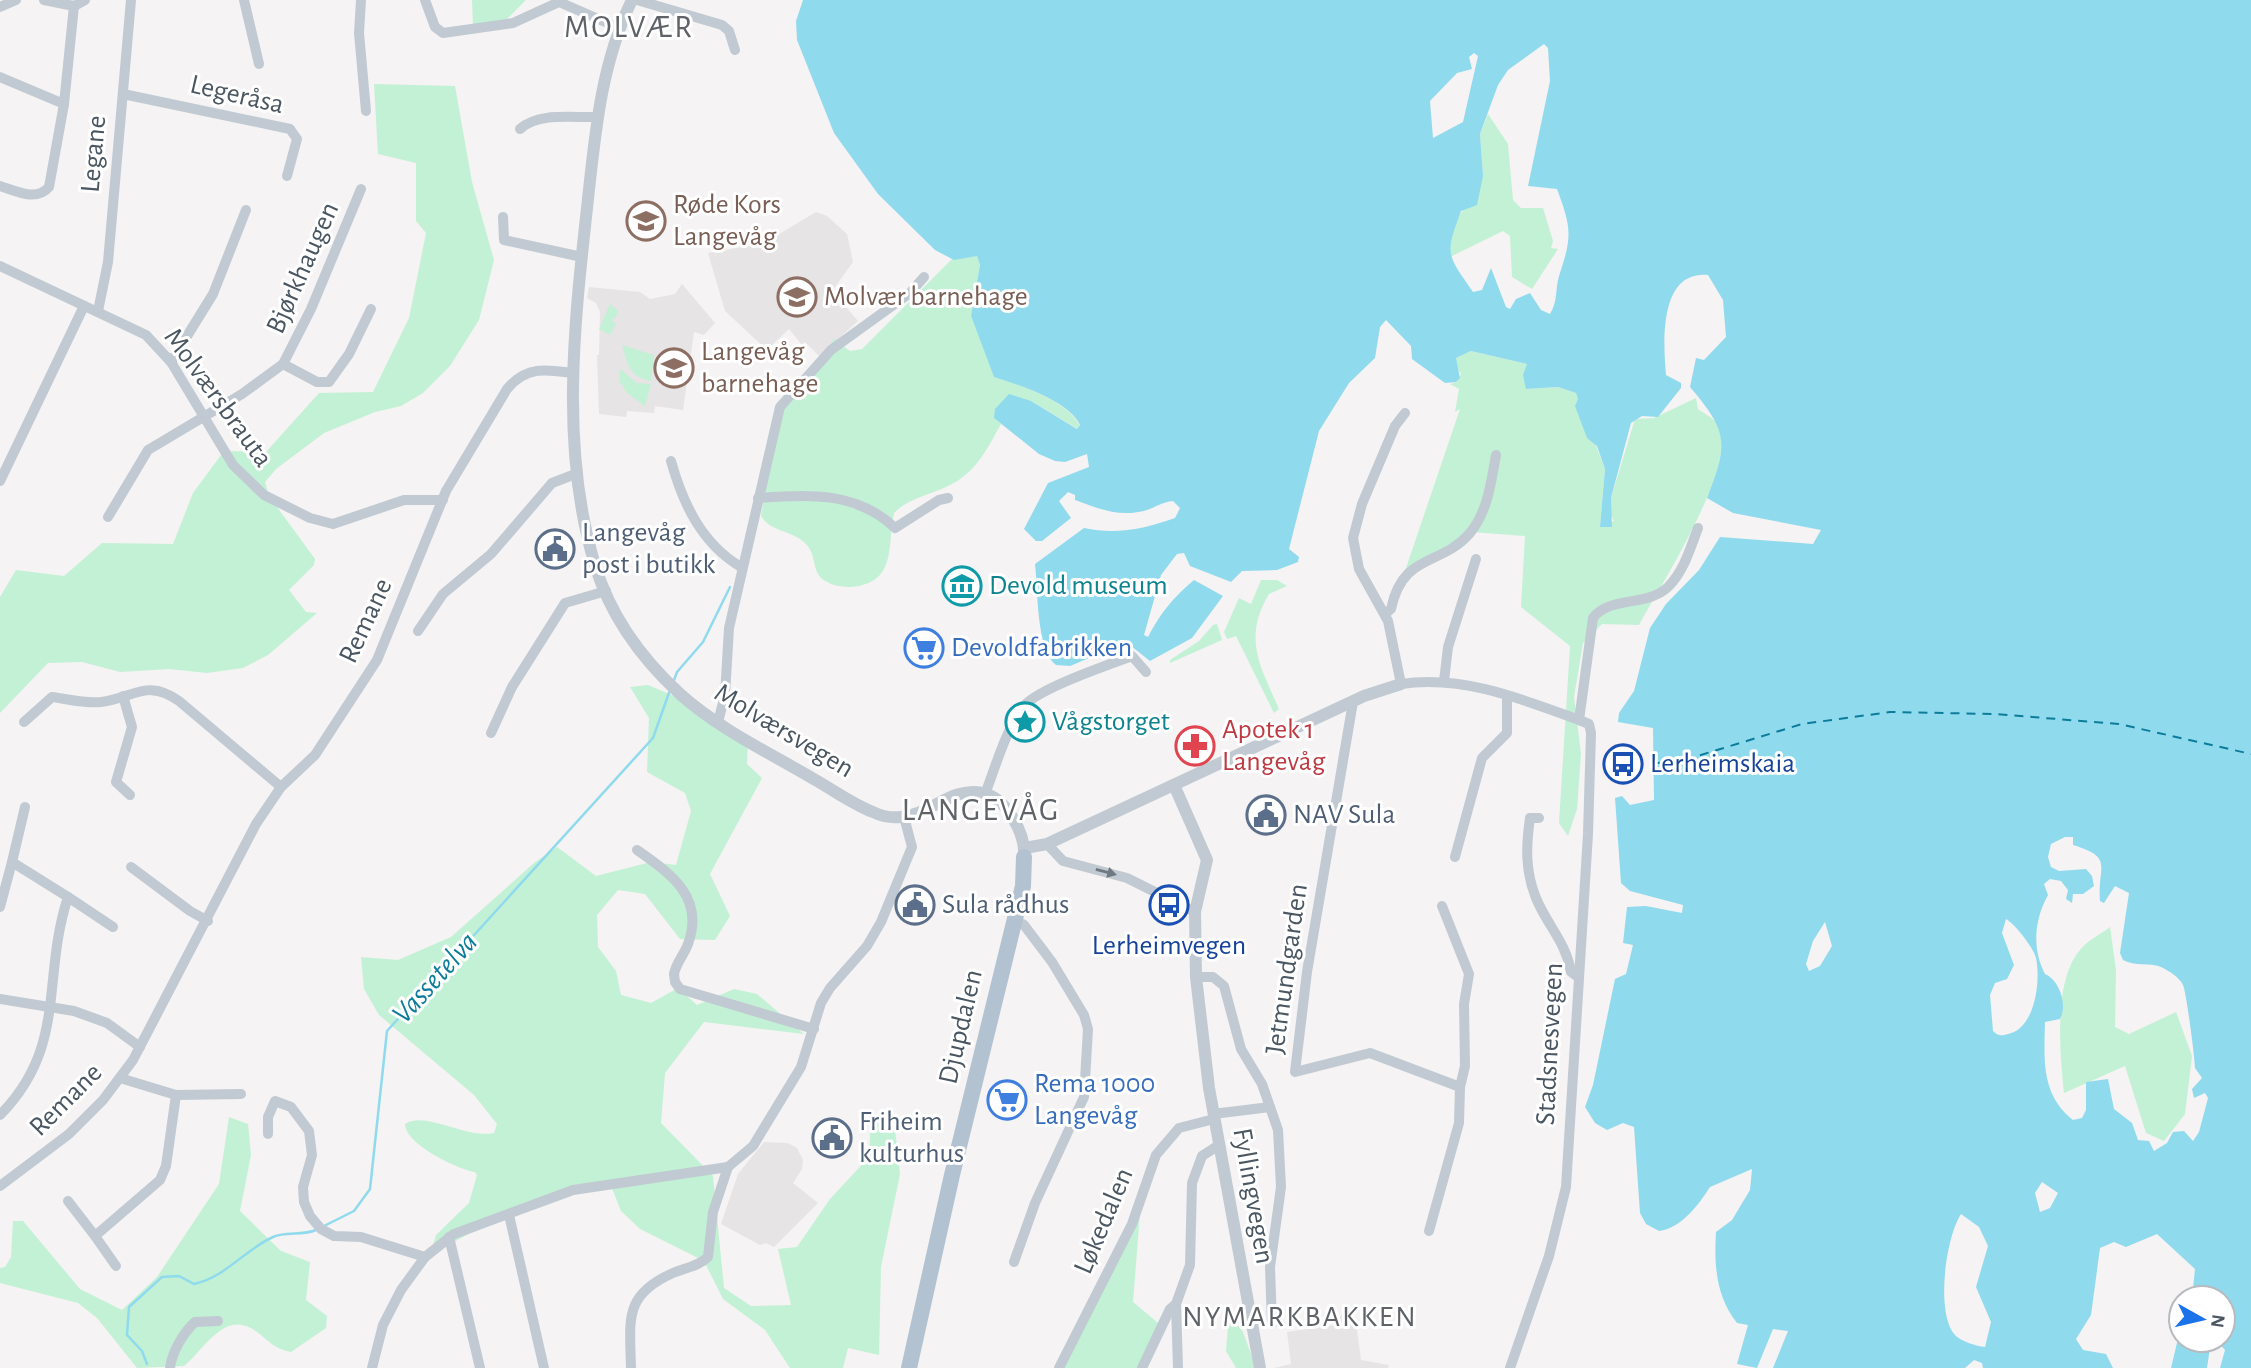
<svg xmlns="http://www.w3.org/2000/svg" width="2251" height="1368" font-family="'Alegreya Sans',sans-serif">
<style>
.education{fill:#e6e4e5}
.green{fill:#c3f1d5}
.water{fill:#90daee;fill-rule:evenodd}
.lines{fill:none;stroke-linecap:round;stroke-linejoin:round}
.stream{stroke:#90daee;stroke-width:2.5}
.ferry{stroke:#0c7c9b;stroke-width:2;stroke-dasharray:9 7;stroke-linecap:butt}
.minor{stroke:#c1cad2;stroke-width:10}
.tertiary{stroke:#c1cad2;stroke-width:12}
.primary{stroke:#b3c2d1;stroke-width:16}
.oneway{fill:#6e7983}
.labels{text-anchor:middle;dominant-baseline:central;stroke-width:6;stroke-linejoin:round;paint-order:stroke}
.street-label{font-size:28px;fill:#4a5661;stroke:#fff}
.education-label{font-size:28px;fill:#785e54;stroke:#fff;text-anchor:start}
.service-label{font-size:28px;fill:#4e5e75;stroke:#fff;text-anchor:start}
.culture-label{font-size:28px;fill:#0d838f;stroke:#fff;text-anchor:start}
.shop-label{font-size:28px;fill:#366cbe;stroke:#fff;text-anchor:start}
.health-label{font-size:28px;fill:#be3a42;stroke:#fff;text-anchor:start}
.transit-label{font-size:28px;fill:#164399;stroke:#fff;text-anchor:start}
.water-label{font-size:30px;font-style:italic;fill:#0c7c9b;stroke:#fff}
.neighbourhood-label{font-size:30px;letter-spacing:2px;fill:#5f6368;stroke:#fff}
.quarter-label{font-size:32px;letter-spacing:2px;fill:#5f6368;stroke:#fff}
</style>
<rect width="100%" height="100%" fill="#f5f3f3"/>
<g class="education">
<polygon points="816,212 827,216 847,234 853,262 832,291 858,321 819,356 805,342 802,345 789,329 767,350 725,311 708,253 764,243"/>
<polygon points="682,284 715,323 704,335 694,332 683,410 655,406 654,413 627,411 626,417 599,414 597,355 599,355 600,312 596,303 587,298 589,287 640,292 650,299 675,294"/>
<polygon points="764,1142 788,1143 797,1148 803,1160 802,1169 793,1183 818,1203 774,1247 766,1243 760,1245 721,1224 738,1174"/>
<polygon points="1342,1314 1355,1315 1361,1360 1389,1365 1388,1368 1274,1368 1291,1364 1287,1332 1335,1325"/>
</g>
<g class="green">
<polygon points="472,0 526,0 504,22 473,26"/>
<polygon points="374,84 455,86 472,182 494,260 479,320 450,366 423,393 401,406 375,412 324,433 276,469 265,482 269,496 315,559 314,565 289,590 306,612 317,613 268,655 243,668 207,673 169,669 120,672 82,662 48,663 0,713 0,597 16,570 64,576 102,543 173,544 193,493 224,451 266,452 319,393 373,392 409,318 426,233 416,221 416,163 378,154"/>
<path d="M1488,114L1508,144L1513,200L1521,208H1543L1553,241L1551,248L1558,249L1532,289L1512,277L1510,236L1503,231L1450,257C1448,243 1454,216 1466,208L1483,176L1480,134Z"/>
<path d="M977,255L980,265L971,316L994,376C1019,385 1069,401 1080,426L1078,429L1031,401L994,418L1001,424C987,449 976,473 948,486C930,495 908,498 894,513C887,547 897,583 851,587C841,587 829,585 821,578C812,568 816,554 806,544C794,531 770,532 761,516L780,408L834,339L850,351L862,349L952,259Z"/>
<polygon points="610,304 618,311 616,317 611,320 616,324 610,335 599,329"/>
<path d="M622,345L654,355L651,381C630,378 627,363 622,345Z"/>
<path d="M1471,351L1527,364L1526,389L1558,387L1576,393L1605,469L1600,527L1614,521L1609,512L1611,498L1635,419L1654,418L1696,398L1698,409C1703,413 1712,417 1716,422C1745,456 1658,589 1639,625L1602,624L1583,643L1574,697L1581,754L1577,809L1568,836L1559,823L1570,646L1521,607L1525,536L1471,532L1404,574L1460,409L1455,412L1459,389L1450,384L1456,382L1461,374L1455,364L1456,358Z"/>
<polygon points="620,369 637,383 651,384 645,406 627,393 619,381"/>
<path d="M1261,580H1277L1287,586L1269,594C1242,639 1261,667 1279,709L1274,713L1236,636L1227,639L1224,632L1239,598L1251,604Z"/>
<polygon points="1217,624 1222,640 1170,663 1170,660 1199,641 1213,625"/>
<path d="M648,685L700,707L748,739L747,764L762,778L710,874L730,916L715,940L680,939L645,894L618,890L597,915L598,947L616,971L621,995L651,1003L678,988L697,1005L734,989L757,994L804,1034L704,1022L665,1073L661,1123L713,1176L724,1288L751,1306L791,1305L778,1249L797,1247L830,1199L869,1157L871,1115L895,1129L900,1174L881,1267L879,1355L848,1348L843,1368H790L765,1330L723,1299L704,1261L640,1229L621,1211L610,1183L508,1212L452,1243L432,1249L436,1235L469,1203L477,1175L475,1172C457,1169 405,1144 405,1124C424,1110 466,1139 494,1133L497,1124L474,1095L379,1015L364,989L361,957L398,960L451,937L534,863L557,847L596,876L651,862L676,865L691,811L685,793L647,772L649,718L630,687Z"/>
<path d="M2110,927L2116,970L2115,1027L2129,1034L2176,1012L2192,1056L2185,1114L2164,1141L2146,1133L2125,1066L2064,1093C2060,1055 2053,981 2080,950C2087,941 2101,934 2110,927Z"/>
<path d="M229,1117L248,1124L251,1155L240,1211L281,1251L310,1262L306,1300L327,1316L326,1328L291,1352C275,1349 270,1342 257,1332C225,1308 206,1348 184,1366L137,1368L97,1318L78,1303L0,1283V1268L5,1267L11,1257L13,1221H23L80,1289L122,1310L157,1277L219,1184Z"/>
<polygon points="1140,1213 1133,1302 1164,1328 1144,1368 1059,1368"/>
<polygon points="1229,1313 1243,1332 1256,1368 1236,1368 1226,1351"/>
</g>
<path class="water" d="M803,0H2251V1368H2220L2225,1350L2218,1342L2210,1348L2207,1368H2171L2181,1326V1340H2223L2227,1324L2223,1325L2228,1309L2226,1299L2192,1298L2195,1269L2157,1234L2126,1247L2114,1242L2100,1248L2091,1315L2076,1339L2083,1350L2106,1354L2113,1368H1983L1982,1363L1974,1360L1965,1368H1773L1788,1331L1773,1329L1757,1368L1737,1364L1748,1325L1737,1323C1716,1296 1714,1266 1716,1232L1732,1220L1750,1190L1752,1169L1710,1187C1699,1204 1682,1228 1659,1231L1646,1224L1640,1213L1634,1127L1623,1123L1607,1130L1595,1123L1585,1107L1593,1085L1615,979L1626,974L1633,945L1623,943L1627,907L1646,906L1682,913L1683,905L1630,891L1621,883L1615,798L1622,796L1630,805L1654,800L1653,728L1618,722L1619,713L1634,691L1650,628L1666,604L1699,570L1720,537L1813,544L1821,530L1733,513L1707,498C1728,443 1729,433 1690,387L1696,358L1704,360L1726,337L1723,300L1708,275C1659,270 1663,342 1666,375L1681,383V388L1658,417L1642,416L1631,423L1611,498L1612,527H1600L1605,469L1597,446L1587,438L1575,406L1578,399L1576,393L1558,387L1526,389L1523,375L1527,364L1471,351L1456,358L1460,378L1456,382L1445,383L1412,359L1411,346L1386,320L1380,327L1375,358L1349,383L1319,431L1289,549L1299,557L1298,562L1277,570L1242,571L1231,582L1190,566L1184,553L1177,554L1161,575L1144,635L1148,637C1162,611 1172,599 1194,580L1223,596L1192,638L1150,661L1131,646L1123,644L1070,666L1056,665C1036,650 1038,589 1035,564L1084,528C1116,535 1144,529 1175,518L1180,508L1173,501C1162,502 1156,507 1147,510C1120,518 1100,509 1075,500V495L1068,492L1059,501L1071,518L1042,541H1036L1024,529L1048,483L1089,467L1087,454L1065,462L1055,461L1039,454L994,418L995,409L1009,394L1031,401L1077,429L1080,425C1069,401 1019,385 994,377L971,316L980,265L977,256L954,260L935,250L878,194L834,133L797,40L796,21ZM1544,44L1548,48L1550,81L1528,186L1557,189C1572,229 1572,237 1559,276C1555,290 1558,301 1550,314L1541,310L1530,293L1516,299L1510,309L1506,307L1491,268L1482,290L1473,292C1446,253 1445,255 1461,211L1477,205L1483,176L1480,134L1498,85L1508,70ZM1474,53L1478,56L1463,122L1433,138L1430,101L1457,73L1472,69L1469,57ZM2065,837H2073V845C2115,858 2097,865 2100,901L2104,903L2115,886L2129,893L2120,953L2123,960C2135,967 2149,962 2161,967C2169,971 2179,977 2183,985C2186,990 2195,1059 2195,1068L2202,1078L2192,1089L2194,1098L2205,1093L2208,1098L2199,1132L2193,1141L2184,1131L2173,1132L2167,1143L2154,1151L2149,1141L2138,1140L2132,1123L2114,1109L2108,1079L2086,1082V1110L2082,1118L2073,1120C2041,1095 2044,1060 2045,1022L2060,1019C2068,1004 2059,980 2045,974C2032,949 2034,920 2048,895L2044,884L2050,879L2061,881L2068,890L2066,899L2072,903L2073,894H2083L2094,886L2092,876L2086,869L2059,871L2051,867L2048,857L2051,844ZM2006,919C2016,925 2033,947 2036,958C2041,981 2035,1029 2008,1034C2001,1036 1998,1036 1993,1031L1990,995L1995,983L2007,979L2014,965L2002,933ZM1825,922L1832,946L1820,966L1809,971L1806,964L1813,941ZM2042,1182L2058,1193L2050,1208L2040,1212L2035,1193ZM1961,1214L1979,1227L1988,1246L1976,1287L1991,1322L1985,1347C1976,1346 1962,1342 1955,1335C1935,1313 1946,1237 1961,1214Z"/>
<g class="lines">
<g class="stream">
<polyline points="674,680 677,672 703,642 730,587"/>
<polyline points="322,1227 354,1211 370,1189 387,1031 653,738 670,690"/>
<path d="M147,1364L142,1351L127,1335L129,1307L162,1277L179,1276L194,1284C226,1277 244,1250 273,1237C286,1231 302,1236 316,1230"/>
</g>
<polyline class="ferry" points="1653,763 1678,762 1802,724 1890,712 1995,714 2119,724 2251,754"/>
<g class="minor">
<polyline points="44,0 74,6 85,0"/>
<polyline points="244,0 259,64"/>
<polyline points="361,0 359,33 366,111"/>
<polyline points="425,0 435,27 443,33 513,23 559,2 619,28"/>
<polyline points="637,0 722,25 729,31 735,50"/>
<polyline points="0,7 16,0"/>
<polyline points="0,77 64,104"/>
<polyline points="123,94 290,129 297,139 287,176"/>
<path d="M520,129C538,112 573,118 596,117"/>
<path d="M0,186C16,191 36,202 49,187L64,104L74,6"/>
<polyline points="503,217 504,240 582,257"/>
<polyline points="0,266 146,335 171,362 233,465 264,495 310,518 333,524 404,500 443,500"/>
<polyline points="98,311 108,262 131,0"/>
<polyline points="171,362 213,294 246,210"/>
<polyline points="283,364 317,382 329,382 349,354 371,309"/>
<path d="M1405,413L1395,426L1362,504L1353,538L1359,569L1388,621L1401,684C1463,675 1522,699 1579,720L1589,724L1591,733L1588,834L1566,1187L1549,1256L1510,1368"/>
<path d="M671,461C683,504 702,544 741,567"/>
<polyline points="0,481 84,306"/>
<path d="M758,498C806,494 857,491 895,528L939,500L948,498"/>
<polyline points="108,517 148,450 242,394 283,364 311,309 361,189"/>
<path d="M1385,614L1391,609C1403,552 1441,567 1470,533C1488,511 1491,482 1496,455"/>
<polyline points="418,631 443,594 491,554 552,483 578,473"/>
<polyline points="1444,681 1448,647 1476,559"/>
<polyline points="123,696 132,727 116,782 130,795"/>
<polyline points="1353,702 1307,972 1295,1072 1370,1053 1460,1087"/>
<path d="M1579,720L1593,618C1609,596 1647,607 1668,587C1684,571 1690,549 1698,528"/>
<path d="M24,722L52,697C68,699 85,704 101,702C134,698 147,678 179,701L281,787"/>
<polyline points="718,722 725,695 729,628 780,407 831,350 910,293 924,277"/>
<polyline points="491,733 512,687 565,603 606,591"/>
<path d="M985,794C996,766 1006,728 1025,705C1040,688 1108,665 1132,656L1146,672"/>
<path d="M1539,818H1530C1526,846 1525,871 1536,898C1547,925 1566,942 1571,972L1578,977"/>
<polyline points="1047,844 1063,861 1127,878 1195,912"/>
<path d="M637,850C671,874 705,897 688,944C684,955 676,963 674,974L675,982L680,989L814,1029"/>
<polyline points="1455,857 1482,758 1507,733 1507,696"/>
<polyline points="131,867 190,911 208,921"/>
<polyline points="68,897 113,927"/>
<polyline points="0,907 12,862"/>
<polyline points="1013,918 1024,925 1052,962 1084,1015 1088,1029 1084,1097 1035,1203 1014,1262"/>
<polyline points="1196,977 1213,977 1224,986 1241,1049 1262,1084 1278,1130 1281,1187 1270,1267 1272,1324"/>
<polyline points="0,999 74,1011 107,1023 140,1047"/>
<polyline points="120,1078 176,1095 241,1094"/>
<polyline points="1213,1114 1270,1107"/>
<path d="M0,1115C68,1046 41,979 68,897L12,862L25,807"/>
<polyline points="268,1134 268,1117 275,1101 291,1107 309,1131 312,1155 303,1187 304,1202 310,1216 321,1229 334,1236 361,1237 425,1257"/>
<path d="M0,1186L69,1134L103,1100L133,1060L256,824L281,787L315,755L377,660L446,491L507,389C526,366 546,369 573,373"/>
<polyline points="68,1201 95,1236"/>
<polyline points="509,1215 544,1368"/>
<polyline points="1429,1231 1459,1123 1460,1087 1465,1066 1464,1004 1469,974 1442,906"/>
<polyline points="449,1237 480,1368"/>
<polyline points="116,1266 95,1236 160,1180 166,1166 176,1095"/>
<path d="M170,1368C172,1352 183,1333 195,1322L218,1321"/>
<polyline points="372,1368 383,1325 401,1290 425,1257 454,1234 573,1190 728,1167 753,1146 801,1067 821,1003 830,988 867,946 881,922 912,847 904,817"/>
<path d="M631,1368C630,1320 623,1295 673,1273C685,1268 699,1266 708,1257L713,1212L728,1167"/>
<polyline points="1059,1368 1132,1224 1156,1155 1179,1128 1214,1119"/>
<polyline points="1142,1368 1170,1309 1176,1304"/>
<polyline points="1178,1368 1176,1304 1190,1265 1192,1183 1202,1156 1219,1145"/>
</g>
<g class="tertiary">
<path d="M632,0C600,66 595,136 587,208C574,326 560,450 595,565C610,615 642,659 680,694C719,729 768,752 812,778C832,789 852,804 873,812C881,816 892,818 901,817C930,815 952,786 983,793C1007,798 1026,835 1024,857"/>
<polyline points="1174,785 1207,860 1195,912 1196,977 1209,1088 1260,1368"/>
<polyline points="1025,848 1047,844 1364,696 1401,684"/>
</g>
<polyline class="primary" points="909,1368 952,1175 1023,886 1024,857"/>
</g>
<defs><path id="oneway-solid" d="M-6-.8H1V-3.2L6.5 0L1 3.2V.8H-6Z" transform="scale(1.75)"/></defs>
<use class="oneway" href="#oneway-solid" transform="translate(1106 872) rotate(15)"/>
<defs>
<g id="school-ring" transform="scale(2.0125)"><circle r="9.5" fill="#fff" stroke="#8d6e63" stroke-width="1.5"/><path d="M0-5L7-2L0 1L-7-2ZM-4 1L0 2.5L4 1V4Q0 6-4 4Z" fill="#8d6e63"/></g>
<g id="civic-ring" transform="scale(2.0125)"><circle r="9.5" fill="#fff" stroke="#5c6f8a" stroke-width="1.5"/><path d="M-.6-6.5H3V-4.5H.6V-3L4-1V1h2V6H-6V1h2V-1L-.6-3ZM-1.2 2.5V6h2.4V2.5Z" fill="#5c6f8a"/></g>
<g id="museum-ring" transform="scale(2.0125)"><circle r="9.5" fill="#fff" stroke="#0f9aa8" stroke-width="1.5"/><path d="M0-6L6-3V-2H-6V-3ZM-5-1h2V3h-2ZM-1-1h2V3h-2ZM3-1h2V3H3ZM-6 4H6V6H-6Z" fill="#0f9aa8"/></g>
<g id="supermarket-ring" transform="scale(2.0125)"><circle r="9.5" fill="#fff" stroke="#3f7fe0" stroke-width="1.5"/><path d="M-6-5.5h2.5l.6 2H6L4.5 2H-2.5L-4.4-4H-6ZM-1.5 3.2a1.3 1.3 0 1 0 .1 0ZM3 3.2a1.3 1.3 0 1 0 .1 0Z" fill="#3f7fe0"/></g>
<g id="sight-ring" transform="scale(2.0125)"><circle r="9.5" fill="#fff" stroke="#0f9aa8" stroke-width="1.5"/><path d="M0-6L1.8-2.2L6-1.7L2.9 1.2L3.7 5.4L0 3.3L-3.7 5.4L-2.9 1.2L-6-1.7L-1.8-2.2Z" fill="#0f9aa8"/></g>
<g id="pharmacy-ring" transform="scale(2.0125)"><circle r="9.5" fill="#fff" stroke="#e0444e" stroke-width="1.5"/><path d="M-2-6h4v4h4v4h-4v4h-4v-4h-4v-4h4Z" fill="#e0444e"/></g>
<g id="bus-ring" transform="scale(2.0125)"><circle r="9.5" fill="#fff" stroke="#1a4fb4" stroke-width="1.5"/><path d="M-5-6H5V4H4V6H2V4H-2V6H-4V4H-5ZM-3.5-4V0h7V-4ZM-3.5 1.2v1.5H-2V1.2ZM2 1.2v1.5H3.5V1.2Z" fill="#1a4fb4"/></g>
</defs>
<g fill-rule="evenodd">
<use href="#school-ring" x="646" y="221"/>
<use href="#school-ring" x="797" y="297"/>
<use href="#school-ring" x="674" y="368"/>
<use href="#civic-ring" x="555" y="549"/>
<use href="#museum-ring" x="962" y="586"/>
<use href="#supermarket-ring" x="924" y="648"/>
<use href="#sight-ring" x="1025" y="722"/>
<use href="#pharmacy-ring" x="1195" y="746"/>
<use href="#bus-ring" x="1623" y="764"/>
<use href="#civic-ring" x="1266" y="815"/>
<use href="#civic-ring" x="915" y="905"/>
<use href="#bus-ring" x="1169" y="905"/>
<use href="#supermarket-ring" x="1007" y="1100"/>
<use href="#civic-ring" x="832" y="1138"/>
</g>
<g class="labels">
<g class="street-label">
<text transform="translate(237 95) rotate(13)">Legeråsa</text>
<text transform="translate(94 154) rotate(-85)">Legane</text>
<text transform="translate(303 268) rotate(-66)">Bjørkhaugen</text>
<text transform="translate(218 398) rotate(54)">Molværsbrauta</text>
<text transform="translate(366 621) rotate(-65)">Remane</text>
<text transform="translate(784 731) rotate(31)">Molværsvegen</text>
<text transform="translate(1287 969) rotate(-82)">Jetmundgarden</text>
<text transform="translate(961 1027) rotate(-77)">Djupdalen</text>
<text transform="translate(1550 1044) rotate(-87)">Stadsnesvegen</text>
<text transform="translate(66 1100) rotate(-45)">Remane</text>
<text transform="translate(1253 1196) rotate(80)">Fyllingvegen</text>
<text transform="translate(1104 1221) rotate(-67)">Løkedalen</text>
</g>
<g class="education-label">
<text x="673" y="205">Røde Kors<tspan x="673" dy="32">Langevåg</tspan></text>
<text x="824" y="297">Molvær barnehage</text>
<text x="701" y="352">Langevåg<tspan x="701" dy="32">barnehage</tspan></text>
</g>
<g class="service-label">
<text x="582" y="533">Langevåg<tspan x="582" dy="32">post i butikk</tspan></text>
<text x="1293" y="815">NAV Sula</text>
<text x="942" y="905">Sula rådhus</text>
<text x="859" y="1122">Friheim<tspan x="859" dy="32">kulturhus</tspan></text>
</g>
<g class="culture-label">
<text x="989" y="586">Devold museum</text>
<text x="1052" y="722">Vågstorget</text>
</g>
<g class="shop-label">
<text x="951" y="648">Devoldfabrikken</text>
<text x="1034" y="1084">Rema 1000<tspan x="1034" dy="32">Langevåg</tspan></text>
</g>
<g class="health-label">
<text x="1222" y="730">Apotek 1<tspan x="1222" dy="32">Langevåg</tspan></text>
</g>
<g class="transit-label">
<text x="1650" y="764">Lerheimskaia</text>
<text x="1169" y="946" text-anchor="middle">Lerheimvegen</text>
</g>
<g class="water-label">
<text transform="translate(435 978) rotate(-48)">Vassetelva</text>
</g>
<g class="neighbourhood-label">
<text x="1300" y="1317">NYMARKBAKKEN</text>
</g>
<g class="quarter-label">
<text x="629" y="27">MOLVÆR</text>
<text x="981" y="810">LANGEVÅG</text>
</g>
</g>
<g transform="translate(2202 1319) rotate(98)"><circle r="33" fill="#ffffff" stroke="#b7bbc0" stroke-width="2"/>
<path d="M0-5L12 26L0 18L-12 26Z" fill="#1a73e8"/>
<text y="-10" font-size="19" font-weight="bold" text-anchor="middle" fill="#4a5661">N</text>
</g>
</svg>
